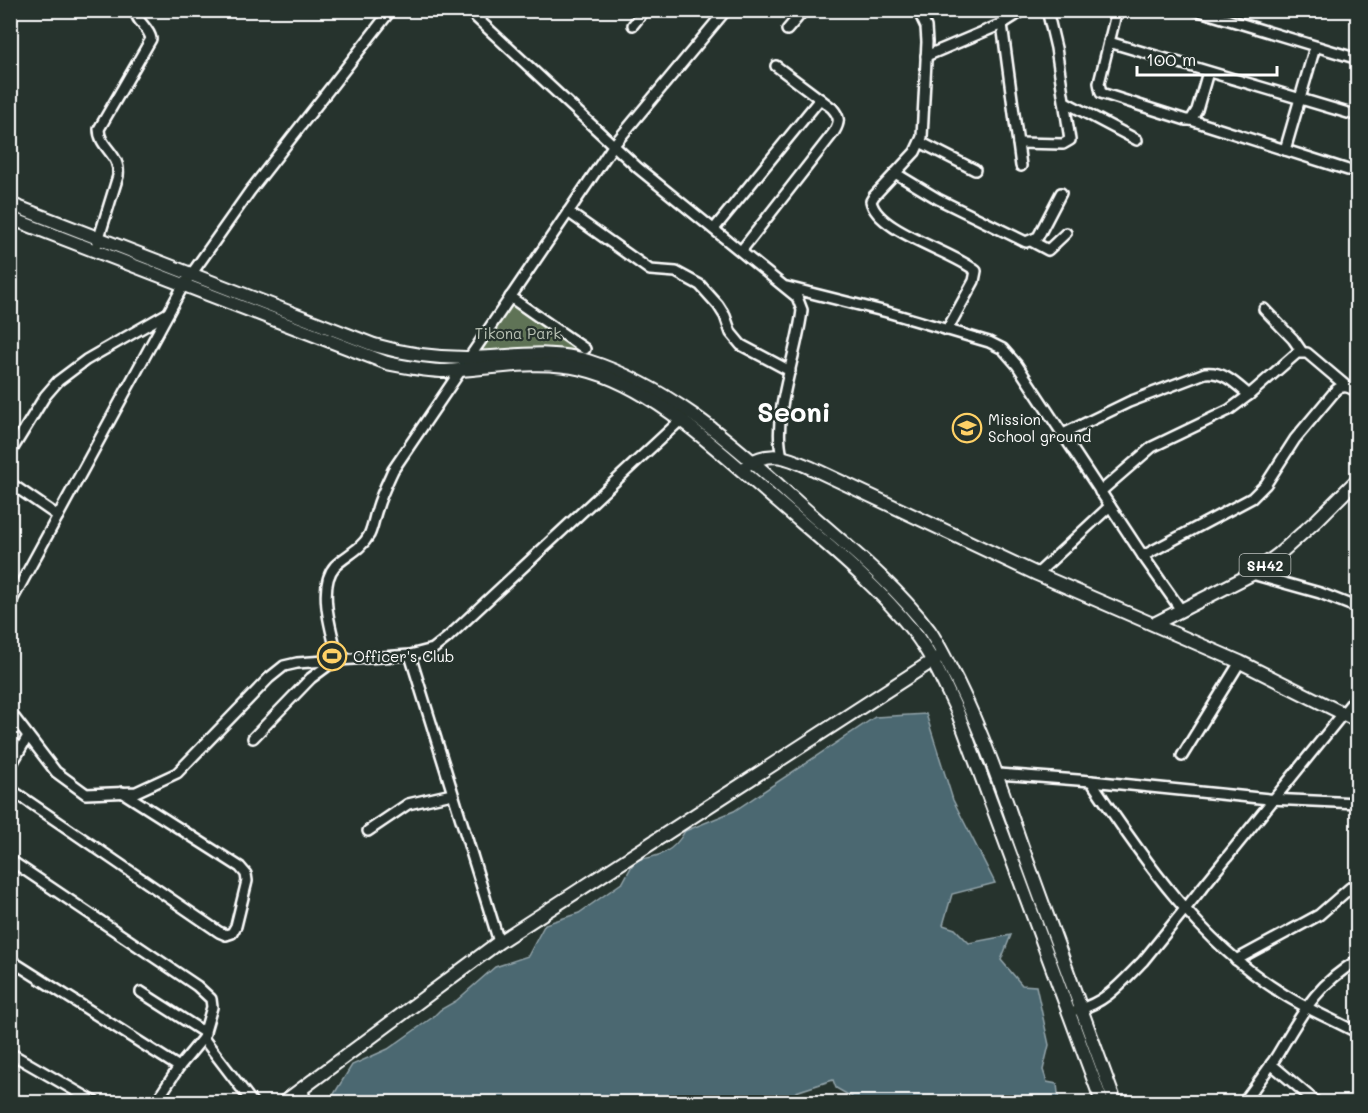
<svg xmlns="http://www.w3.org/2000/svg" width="1368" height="1113" font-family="Mali,sans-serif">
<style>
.green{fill:#5f7356;stroke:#afb9aa;stroke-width:1.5}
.water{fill:#4b6871;stroke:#93a4aa;stroke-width:1.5}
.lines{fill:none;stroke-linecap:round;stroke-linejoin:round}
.minor-casing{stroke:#fff;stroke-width:14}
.major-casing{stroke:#fff;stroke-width:16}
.minor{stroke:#26332d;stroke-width:9}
.major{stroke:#26332d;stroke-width:12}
.labels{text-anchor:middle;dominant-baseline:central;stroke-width:4.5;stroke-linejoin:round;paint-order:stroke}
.shield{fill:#26332d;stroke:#bec2c0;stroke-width:1.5}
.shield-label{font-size:14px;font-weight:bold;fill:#fff}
.park-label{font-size:15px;fill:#b7c0b3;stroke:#26332d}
.poi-label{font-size:15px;fill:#fff;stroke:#26332d;text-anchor:start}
.town-label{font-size:27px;font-weight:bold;fill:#fff;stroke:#26332d}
</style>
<rect width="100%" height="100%" fill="#26332d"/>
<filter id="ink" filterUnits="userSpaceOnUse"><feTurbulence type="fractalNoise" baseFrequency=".0167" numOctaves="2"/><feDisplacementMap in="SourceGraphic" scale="12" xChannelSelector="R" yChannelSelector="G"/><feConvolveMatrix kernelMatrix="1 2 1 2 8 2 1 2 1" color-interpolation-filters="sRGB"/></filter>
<g filter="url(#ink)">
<polygon class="green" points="511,300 579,353 473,356"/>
<path class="water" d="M926,714L953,800L995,883L952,894L943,925L955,929L969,943L1011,935L1001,960L1022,985L1036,986L1049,1045L1043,1070L1047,1082L1057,1084L1059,1102H852V1097L836,1088L833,1080L796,1092L790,1102H329L352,1065L388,1049L433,1017L440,1010L456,1001L495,967L528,956L545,924L579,913L623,882L635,860C658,857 673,853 685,831L734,811L875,717Z"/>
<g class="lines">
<g class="minor-casing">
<g id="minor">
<path d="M468,10L638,168L797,297L802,310C798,352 771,416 782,456"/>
<path d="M918,10L926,27L927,42L922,137L915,152L874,196L871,201C877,232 953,251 976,271L974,281L947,330"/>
<polyline points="1117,10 1099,83 1101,93 1186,120 1191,120 1197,110 1208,72"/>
<polyline points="1196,10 1358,59"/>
<polyline points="1002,24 1021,166"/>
<polyline points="633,25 645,10"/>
<polyline points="787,30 804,10"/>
<polyline points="1109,42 1358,116"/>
<polyline points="926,56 1002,24 1024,10"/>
<polyline points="1065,102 1137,140"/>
<polyline points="1191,120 1348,170"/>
<polyline points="920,142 975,170"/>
<polyline points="1018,143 1063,144 1070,140 1056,48 1047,10"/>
<polyline points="1285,150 1315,47"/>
<polyline points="895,173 938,199 1026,242 1038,237 1061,193"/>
<polyline points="568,212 650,270 676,272 700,285 718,305 725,316 731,333 741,345 790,371"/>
<polyline points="714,229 820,99"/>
<polyline points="1031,241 1048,250 1066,233"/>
<path d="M97,244L118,176C121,154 99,148 99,129L151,39C149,27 136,22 135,10"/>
<path d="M741,251L834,132C840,122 840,117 832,108L776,66"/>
<polyline points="787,287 887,312 989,342 1003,349 1017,365 1143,556 1181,610"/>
<polyline points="510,297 585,349"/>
<polyline points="1264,309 1293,339 1302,352"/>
<path d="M1063,434L1129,402L1205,373C1224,371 1236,384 1249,395"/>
<polyline points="10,453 45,396 58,381 86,360 168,313"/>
<polyline points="10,483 58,516"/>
<polyline points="1100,492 1152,447 1229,410 1249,395 1297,353 1307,353 1346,386"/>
<path d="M1143,556L1252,498L1266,484L1295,439L1336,390C1344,384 1350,387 1358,393"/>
<polyline points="1037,574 1110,506"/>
<polyline points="1252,574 1320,593 1358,608"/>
<polyline points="10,604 183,286 250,191 391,10"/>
<polyline points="410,655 499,942"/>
<path d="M339,661C333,637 316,587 335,566C346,555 361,550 369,535C373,527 374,517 377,509C381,495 387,483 393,470L613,146L726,10"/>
<polyline points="10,712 56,772 86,794 136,792 177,773 269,678 284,666 297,663 410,655 433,649 447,638 685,416"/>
<polyline points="253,738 311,678 334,661"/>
<polyline points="1182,756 1240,662"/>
<polyline points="10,767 28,736"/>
<polyline points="998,774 1091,781 1269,799 1358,803"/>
<path d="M1091,781C1143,859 1199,941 1280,992C1304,1008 1332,1019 1358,1033"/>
<polyline points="10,789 219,932 226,935 232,933 236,926 247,881 246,874 240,867 122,792"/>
<polyline points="368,831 408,804 452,794"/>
<polyline points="10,860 197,986 211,999 212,1007 203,1038 252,1102"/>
<polyline points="10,960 179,1067"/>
<polyline points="1236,960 1319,915 1358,881"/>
<polyline points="141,992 205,1033"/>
<path d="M1077,1010C1107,1002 1122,982 1143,961L1358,695"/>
<polyline points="10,1053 95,1102"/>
<polyline points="1271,1064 1316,1102"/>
<polyline points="303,1088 305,1102"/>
<polyline points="156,1102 179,1067 203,1038"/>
<path d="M1244,1102C1256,1085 1269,1069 1279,1052C1303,1012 1316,985 1358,960"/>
</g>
</g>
<g class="major-casing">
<g id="major">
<path d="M10,204L374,345C405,354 434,358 466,358C507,358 548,348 588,361C664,385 729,439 786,492C835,537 889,577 929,630C940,646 948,664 957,681C983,734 1002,789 1021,844C1052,930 1084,1016 1115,1102"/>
<path d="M10,218L387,363C407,367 426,371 446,371C490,369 537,358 582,369C653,385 724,456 779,503C826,544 874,582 913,631C932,655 944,684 957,711L1102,1102"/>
<path d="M748,464C775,448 792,460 818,471L1037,574L1240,662L1358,721"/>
<polyline points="1154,624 1252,574 1279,554 1317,520 1358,479"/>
<polyline points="284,1102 499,942 937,658"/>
</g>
</g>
<use href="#minor" class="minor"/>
<use href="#major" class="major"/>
</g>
</g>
<defs>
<g id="school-ring" transform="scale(1.5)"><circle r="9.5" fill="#26332d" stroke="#ffd166" stroke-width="1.5"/><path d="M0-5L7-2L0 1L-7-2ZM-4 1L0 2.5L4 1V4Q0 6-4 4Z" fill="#ffd166"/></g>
<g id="stadium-ring" transform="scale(1.5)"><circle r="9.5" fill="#26332d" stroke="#ffd166" stroke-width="1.5"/><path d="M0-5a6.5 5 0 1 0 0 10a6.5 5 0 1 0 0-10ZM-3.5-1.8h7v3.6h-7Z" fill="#ffd166"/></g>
</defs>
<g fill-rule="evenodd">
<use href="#school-ring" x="967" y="428"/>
<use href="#stadium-ring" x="332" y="656"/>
</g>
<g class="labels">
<rect class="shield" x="1239.5" y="554" width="51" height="22" rx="4.5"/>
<g class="shield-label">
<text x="1265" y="565">SH42</text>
</g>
<g class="park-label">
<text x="518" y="333">Tikona Park</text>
</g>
<g class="poi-label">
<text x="988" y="419">Mission<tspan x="988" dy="17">School ground</tspan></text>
<text x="353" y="656">Officer's Club</text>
</g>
<g class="town-label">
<text x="794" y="411">Seoni</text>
</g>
</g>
<rect width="1368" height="1113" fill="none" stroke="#26332d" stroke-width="36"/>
<rect x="18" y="18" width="1332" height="1077" fill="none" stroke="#fff" stroke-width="2" filter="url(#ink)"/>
<path d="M1137 66v9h140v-9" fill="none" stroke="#ffffff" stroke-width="3"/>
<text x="1146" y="66" font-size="18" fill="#ffffff" stroke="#26332d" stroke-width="4.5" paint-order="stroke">100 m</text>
</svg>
